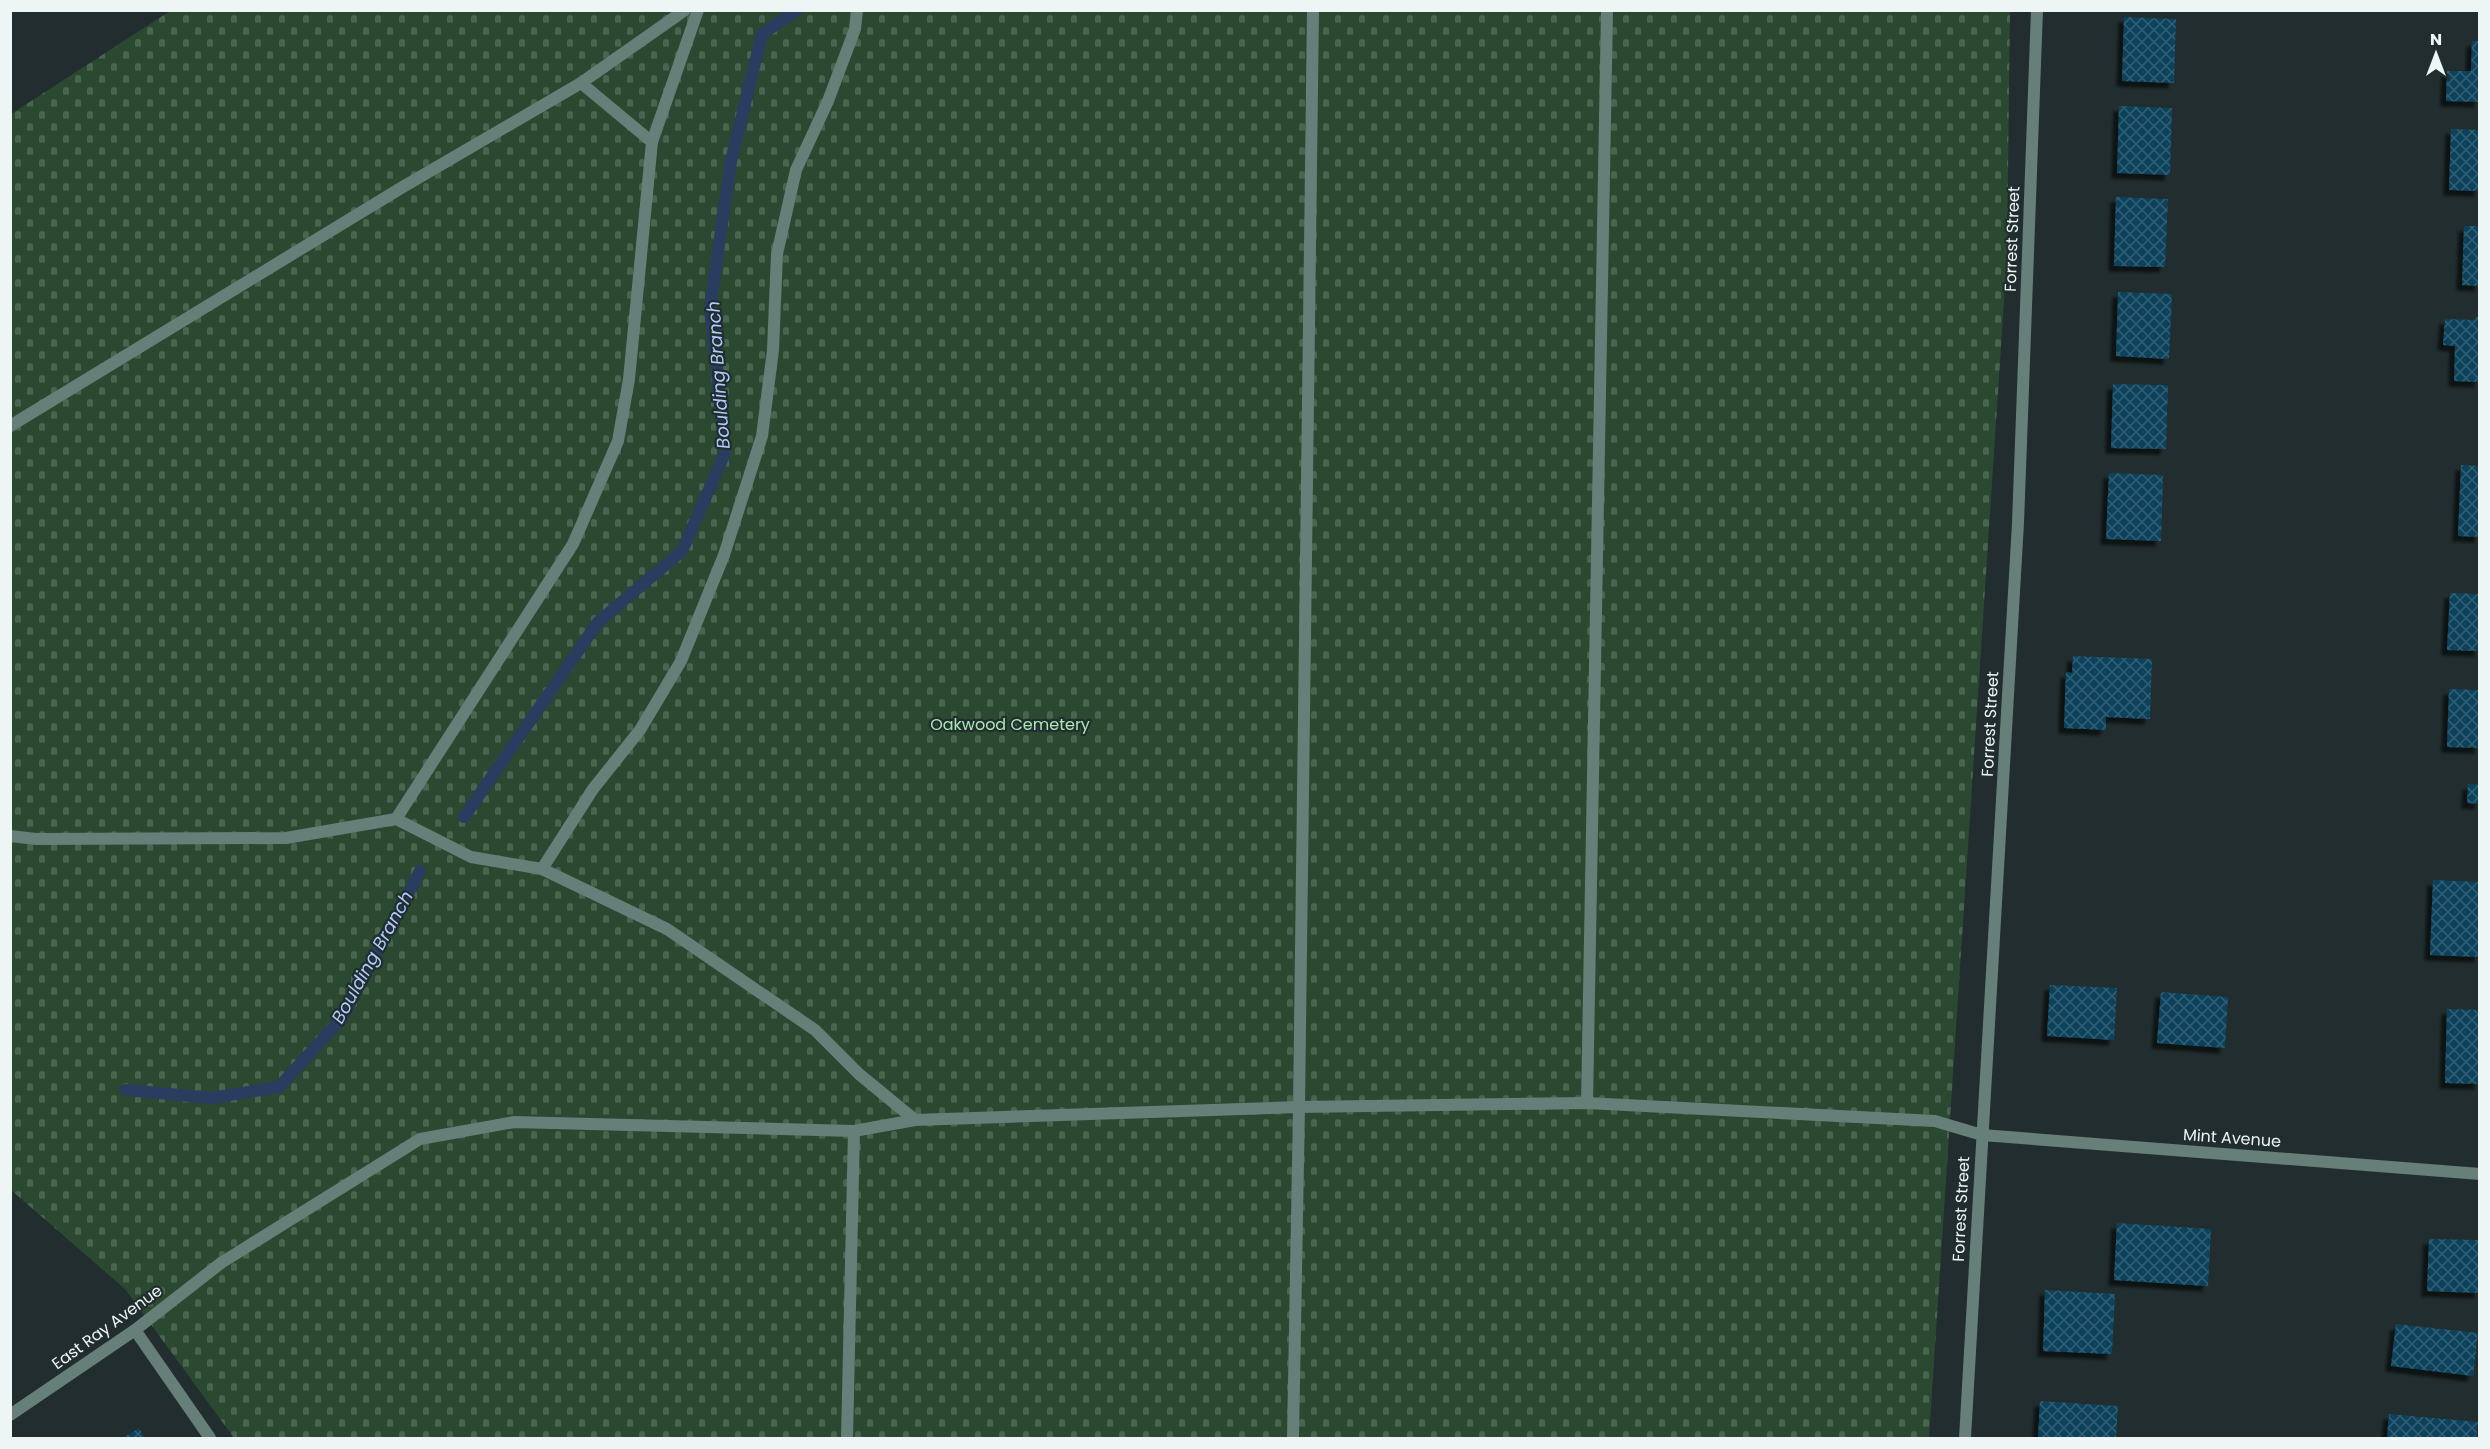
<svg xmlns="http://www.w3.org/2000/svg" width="2490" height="1449" font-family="Poppins,sans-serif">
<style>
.cemetery{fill:url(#cemetery-stones)}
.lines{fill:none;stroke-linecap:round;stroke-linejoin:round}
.stream{stroke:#293d61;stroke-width:12}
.building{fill:url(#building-cross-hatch);filter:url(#shadow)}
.service{stroke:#667f79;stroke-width:12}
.minor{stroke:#667f79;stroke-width:12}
.labels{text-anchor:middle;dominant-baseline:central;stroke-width:4.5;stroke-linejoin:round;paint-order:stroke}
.street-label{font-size:16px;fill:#edf5f5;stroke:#212d2e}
.park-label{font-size:16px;fill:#a9eab4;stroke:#212d2e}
.water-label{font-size:18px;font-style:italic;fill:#afcbff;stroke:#212d2e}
</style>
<defs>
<pattern id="cemetery-stones" width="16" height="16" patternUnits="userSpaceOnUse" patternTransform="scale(1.5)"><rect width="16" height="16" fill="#2a4930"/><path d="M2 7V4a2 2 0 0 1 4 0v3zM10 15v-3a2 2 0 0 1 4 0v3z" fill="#49644f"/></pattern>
<pattern id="building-cross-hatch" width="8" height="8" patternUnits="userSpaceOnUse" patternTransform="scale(1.5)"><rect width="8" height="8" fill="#0d435c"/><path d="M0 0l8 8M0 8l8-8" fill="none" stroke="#315f74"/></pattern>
<filter id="shadow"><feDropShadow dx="-5.5" dy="5.5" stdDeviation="1.5" flood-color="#0009"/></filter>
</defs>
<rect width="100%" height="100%" fill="#212d2e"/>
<polygon class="cemetery" points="170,11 2010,11 2007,256 1929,1438 234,1438 125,1289 11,1190 11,114"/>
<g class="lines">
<g class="stream">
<polyline points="464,817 598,622 682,551 725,453 710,308 731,161 762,34 797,10"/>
<polyline points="126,1090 212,1098 279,1087 342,1018 420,871"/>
</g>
</g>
<g class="building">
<polygon points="2124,17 2176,19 2174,83 2122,81"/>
<polygon points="2472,41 2480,41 2480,102 2446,101 2447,71 2471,71"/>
<polygon points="2119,106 2172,108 2170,175 2117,173"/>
<polygon points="2451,129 2480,130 2480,191 2449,190"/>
<polygon points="2116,197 2168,199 2165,267 2114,266"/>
<polygon points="2464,226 2480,226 2480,286 2462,285"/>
<polygon points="2118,292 2172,294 2169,359 2116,356"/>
<polygon points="2476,317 2480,317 2480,382 2454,381 2455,346 2443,345 2445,319 2475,320"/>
<polygon points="2113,384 2168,385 2166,449 2111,448"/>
<polygon points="2461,465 2480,466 2480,537 2458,536"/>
<polygon points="2109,473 2163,475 2161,541 2106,539"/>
<polygon points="2450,593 2480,594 2480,651 2447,650"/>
<polygon points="2073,656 2152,659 2150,719 2106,717 2106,730 2064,728 2066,672 2072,673"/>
<polygon points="2449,689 2480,690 2480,748 2447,747"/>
<polygon points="2468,784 2480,785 2480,804 2467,803"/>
<polygon points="2433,880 2480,882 2480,957 2430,955"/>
<polygon points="2050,985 2117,988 2114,1040 2047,1036"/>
<polygon points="2161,992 2228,997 2225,1048 2157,1043"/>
<polygon points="2447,1009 2480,1010 2480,1084 2445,1083"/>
<polygon points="2117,1223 2211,1229 2208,1286 2114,1280"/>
<polygon points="2429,1239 2480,1240 2480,1293 2427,1291"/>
<polygon points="2045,1290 2115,1294 2112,1354 2043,1351"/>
<polygon points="2396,1324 2478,1333 2473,1376 2391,1366"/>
<polygon points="2040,1401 2118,1406 2116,1438 2038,1438"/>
<polygon points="2389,1414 2478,1422 2476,1438 2387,1438"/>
<polygon points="139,1428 145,1438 122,1438"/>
</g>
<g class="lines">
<g class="service">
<polyline points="581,83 652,142"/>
<polyline points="10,426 401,188 581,83 685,10"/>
<polyline points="396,819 471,857 542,869 667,929 815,1030 859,1074 915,1120"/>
<polyline points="10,836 36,839 286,838 396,819 573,544 618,441 629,379 652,142 698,10"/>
<polyline points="542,869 593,789 640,730 681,661 724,555 762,436 773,350 777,254 796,170 828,101 855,29 857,10"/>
<polyline points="1587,1103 1607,10"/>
<polyline points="221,1263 420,1139 514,1122 854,1131 915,1120 1299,1107 1587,1103 1935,1121 1982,1135"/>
<polyline points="847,1438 854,1131"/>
<polyline points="1293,1438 1299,1107 1313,10"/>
</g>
<g class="minor">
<polyline points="1982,1135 2480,1174"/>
<polyline points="135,1330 210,1438"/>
<polyline points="10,1415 135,1330 221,1263"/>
<polyline points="1965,1438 2018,523 2037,10"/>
</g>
</g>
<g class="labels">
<g class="street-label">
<text transform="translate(2012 239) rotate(-88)">Forrest Street</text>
<text transform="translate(1990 724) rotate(-87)">Forrest Street</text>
<text transform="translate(2232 1138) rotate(4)">Mint Avenue</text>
<text transform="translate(1961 1209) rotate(-87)">Forrest Street</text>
<text transform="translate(107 1327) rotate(-36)">East Ray Avenue</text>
</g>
<g class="park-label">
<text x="1010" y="724">Oakwood Cemetery</text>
</g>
<g class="water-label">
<text transform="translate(718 375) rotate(-94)">Boulding Branch</text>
<text transform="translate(372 957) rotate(-61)">Boulding Branch</text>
</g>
</g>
<rect width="2490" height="1449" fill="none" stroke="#edf5f5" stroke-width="24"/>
<g transform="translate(2436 54)" stroke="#212d2e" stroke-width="4.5" paint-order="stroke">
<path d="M0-4.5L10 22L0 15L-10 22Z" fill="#edf5f5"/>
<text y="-9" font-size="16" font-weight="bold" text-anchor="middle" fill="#edf5f5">N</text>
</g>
</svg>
